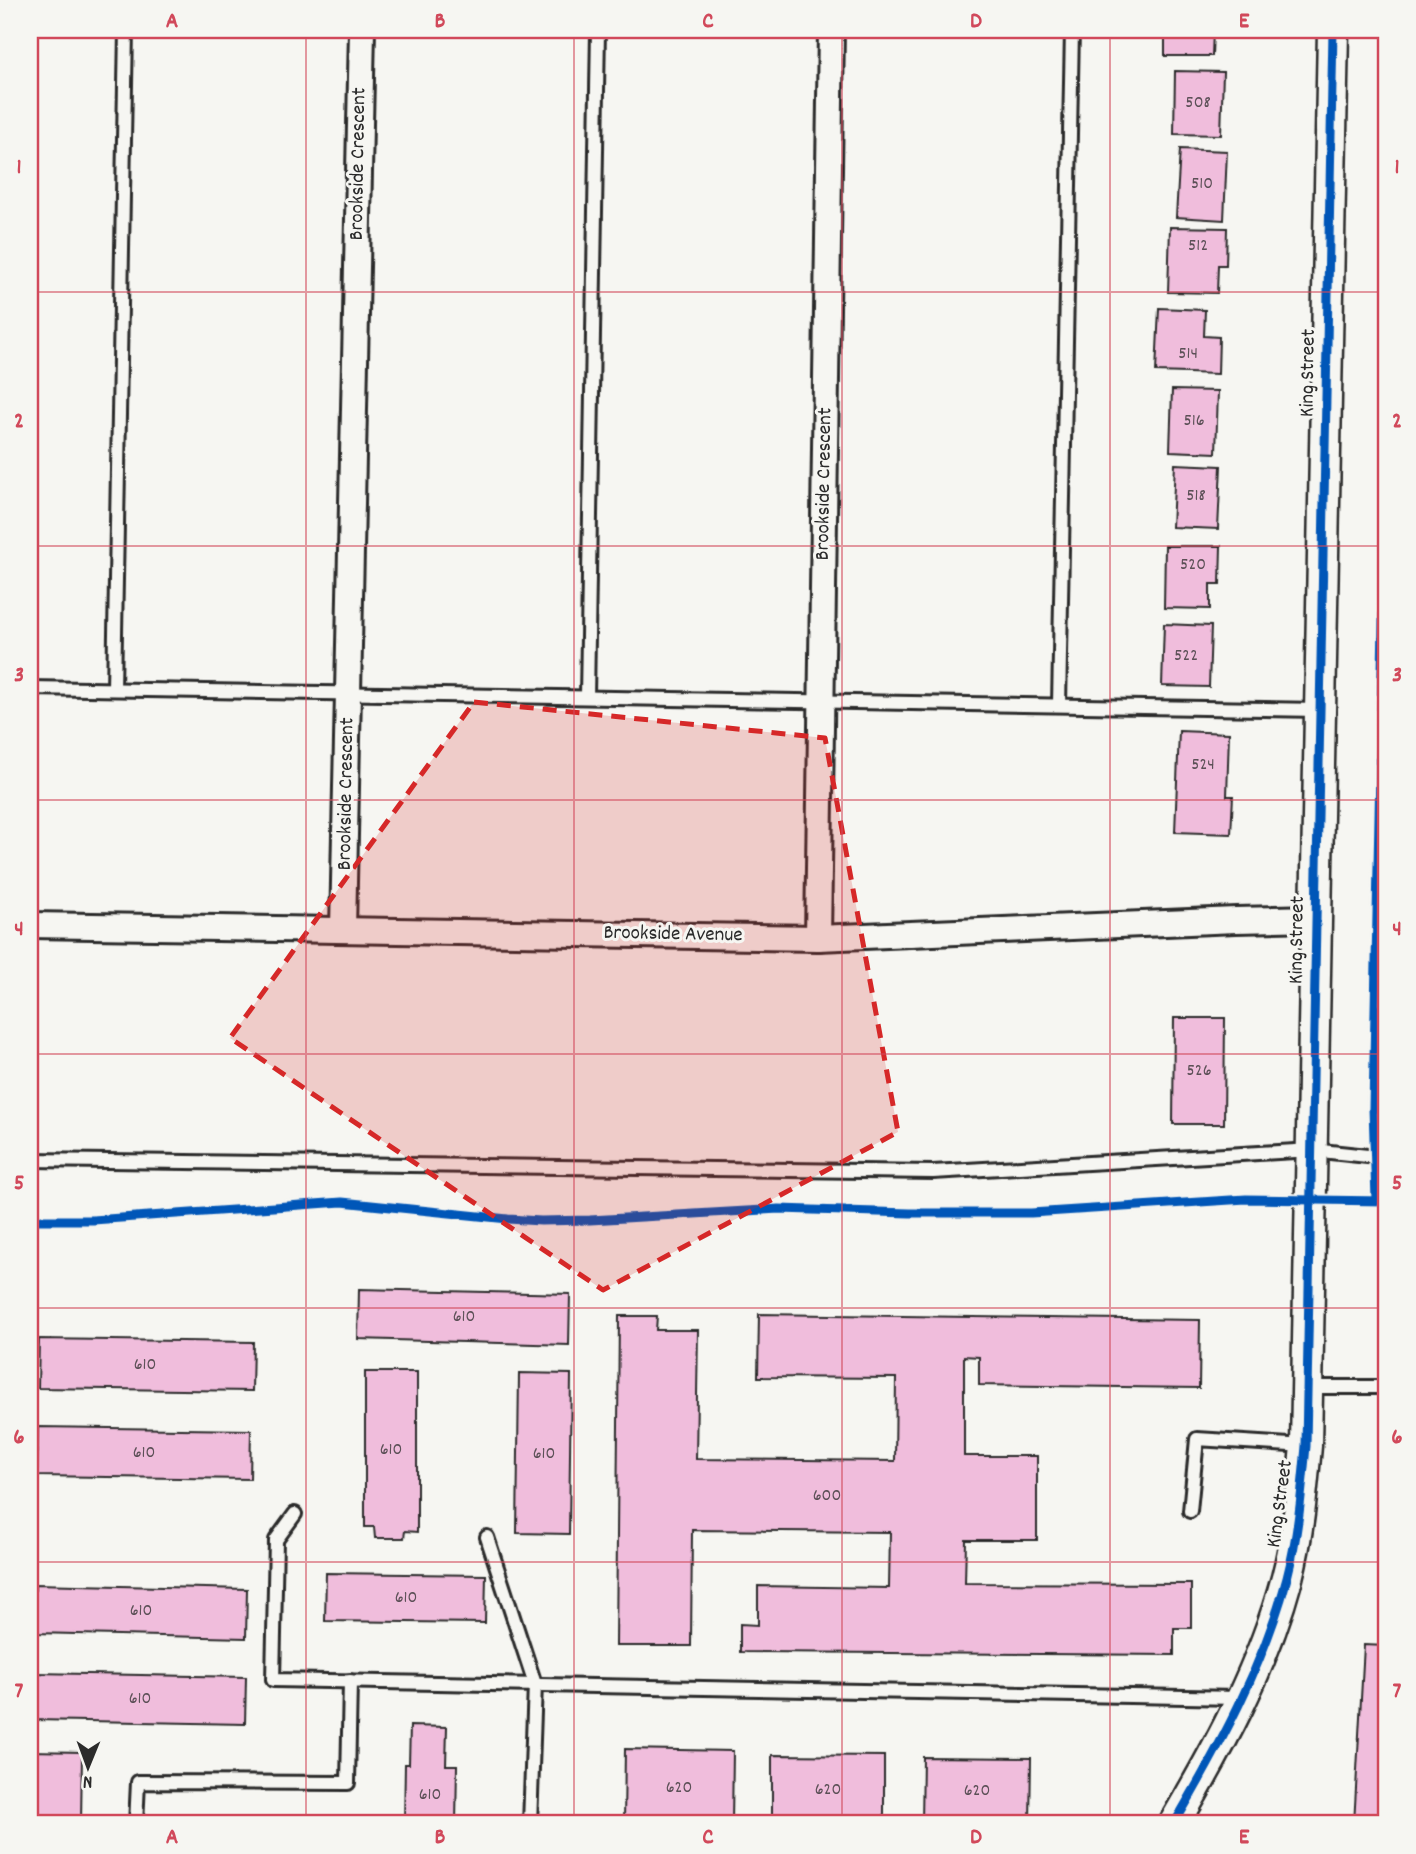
<svg xmlns="http://www.w3.org/2000/svg" width="1416" height="1854" font-family="Dekko,sans-serif">
<style>
.building{fill:#f0bddc;stroke:#2b2b2b;stroke-width:2}
.lines{fill:none;stroke-linecap:round;stroke-linejoin:round}
.service-casing{stroke:#2b2b2b;stroke-width:18}
.minor-casing{stroke:#2b2b2b;stroke-width:30}
.tertiary-casing{stroke:#2b2b2b;stroke-width:35}
.service{stroke:#f6f6f2;stroke-width:12}
.minor{stroke:#f6f6f2;stroke-width:24}
.tertiary{stroke:#f6f6f2;stroke-width:30}
.cycleway-casing{stroke:#f6f6f2;stroke-width:13}
.cycleway{stroke:#0057b8;stroke-width:9}
.marked{fill:#d62828;fill-opacity:0.2;stroke:#d62828;stroke-width:5;stroke-dasharray:14 9;stroke-linejoin:round}
.grid{fill:none;stroke:#d1495b;stroke-width:2;stroke-opacity:0.55}
.labels{text-anchor:middle;dominant-baseline:central;stroke-width:6;stroke-linejoin:round;paint-order:stroke}
.number-label{font-size:18px;fill:#5c5057}
.street-label{font-size:21px;fill:#2b2b2b;stroke:#f6f6f2}
.neatline{fill:none;stroke:#d1495b;stroke-width:2.5}
.grid-label{font-size:23px;text-anchor:middle;font-weight:bold;fill:#d1495b}
</style>
<rect width="100%" height="100%" fill="#f6f6f2"/>
<filter id="ink" filterUnits="userSpaceOnUse"><feTurbulence type="fractalNoise" baseFrequency=".0143" numOctaves="2"/><feDisplacementMap in="SourceGraphic" scale="14" xChannelSelector="R" yChannelSelector="G"/><feConvolveMatrix kernelMatrix="1 2 1 2 8 2 1 2 1" color-interpolation-filters="sRGB"/></filter>
<g filter="url(#ink)">
<g class="building">
<polygon points="1165,30 1213,30 1212,56 1165,56"/>
<polygon points="1175,71 1223,72 1221,135 1174,134"/>
<polygon points="1180,149 1227,151 1224,220 1176,217"/>
<polygon points="1170,227 1227,228 1226,265 1218,265 1217,293 1168,292"/>
<polygon points="1159,308 1205,310 1204,336 1219,337 1218,374 1156,372"/>
<polygon points="1172,390 1218,391 1216,453 1170,451"/>
<polygon points="1175,464 1221,466 1218,529 1172,527"/>
<polygon points="1165,546 1221,546 1220,584 1210,584 1210,609 1164,608"/>
<polygon points="1164,624 1211,626 1209,687 1162,686"/>
<polygon points="1179,731 1229,733 1227,796 1233,796 1231,834 1175,832"/>
<polygon points="1174,1018 1225,1018 1224,1124 1173,1124"/>
<polygon points="359,1289 570,1294 569,1345 358,1339"/>
<polygon points="759,1314 1200,1320 1199,1388 979,1385 979,1357 964,1356 964,1456 1037,1456 1037,1540 966,1540 965,1583 1191,1584 1191,1628 1174,1628 1174,1655 740,1652 740,1624 758,1625 758,1586 889,1588 890,1532 692,1530 691,1646 616,1646 619,1316 657,1316 656,1330 698,1330 696,1459 895,1461 896,1378 758,1377"/>
<polygon points="39,1339 253,1342 252,1391 38,1388"/>
<polygon points="365,1372 417,1372 417,1532 405,1531 404,1538 375,1538 374,1527 365,1527"/>
<polygon points="519,1373 571,1374 569,1534 517,1533"/>
<polygon points="38,1427 251,1430 250,1479 37,1476"/>
<polygon points="326,1573 486,1575 485,1623 325,1621"/>
<polygon points="35,1584 247,1589 246,1638 34,1633"/>
<polygon points="1364,1645 1386,1646 1386,1824 1354,1824"/>
<polygon points="35,1673 246,1677 245,1724 34,1720"/>
<polygon points="410,1726 447,1727 446,1765 457,1765 456,1824 404,1824 405,1764 409,1764"/>
<polygon points="625,1749 733,1751 732,1824 624,1824"/>
<polygon points="30,1751 82,1752 81,1824 30,1824"/>
<polygon points="772,1755 884,1756 884,1824 772,1824"/>
<polygon points="923,1757 1031,1758 1030,1824 922,1824"/>
<polygon points="168,1822 344,1824 168,1824"/>
</g>
<g class="lines">
<g class="service-casing">
<g id="service">
<polyline points="30,688 1320,710"/>
<polyline points="114,689 126,30"/>
<polyline points="587,697 598,30"/>
<polyline points="1059,705 1072,30"/>
<polyline points="30,1160 933,1172 1312,1150 1386,1158"/>
<polyline points="1308,1387 1386,1387"/>
<polyline points="1190,1511 1197,1439 1306,1446"/>
<polyline points="295,1514 276,1540 273,1680 1239,1698"/>
<polyline points="487,1537 535,1684 530,1824"/>
<polyline points="136,1824 138,1782 348,1783 350,1681"/>
</g>
</g>
<g class="minor-casing">
<g id="minor">
<polyline points="30,925 818,938 1236,920 1316,918"/>
<polyline points="343,929 362,30"/>
<polyline points="818,938 831,30"/>
</g>
</g>
<g class="tertiary-casing">
<path id="tertiary" d="M1174,1824C1220,1746 1263,1667 1287,1578C1298,1536 1302,1490 1306,1446L1333,30"/>
</g>
<use href="#service" class="service"/>
<use href="#minor" class="minor"/>
<use href="#tertiary" class="tertiary"/>
<g class="cycleway-casing">
<g id="cycleway">
<polyline points="1376,1200 1373,1108 1386,477"/>
<polyline points="30,1220 93,1220 342,1202 508,1219 541,1221 590,1220 779,1209 910,1213 1031,1213 1246,1199 1386,1201"/>
<path d="M1174,1824C1220,1746 1263,1667 1287,1578C1298,1536 1302,1490 1306,1446L1333,30"/>
</g>
</g>
<use href="#cycleway" class="cycleway"/>
</g>
</g>
<path class="marked" d="M474,702L825,738L898,1132L603,1290L230,1038Z"/>
<path class="grid" d="M306,30V1824M574,30V1824M842,30V1824M1110,30V1824M30,292H1386M30,546H1386M30,800H1386M30,1054H1386M30,1308H1386M30,1562H1386"/>
<g class="labels">
<g class="number-label">
<text x="1198" y="103">508</text>
<text x="1202" y="184">510</text>
<text x="1198" y="246">512</text>
<text x="1188" y="354">514</text>
<text x="1194" y="421">516</text>
<text x="1196" y="496">518</text>
<text x="1193" y="565">520</text>
<text x="1186" y="656">522</text>
<text x="1203" y="765">524</text>
<text x="1199" y="1071">526</text>
<text x="464" y="1317">610</text>
<text x="145" y="1365">610</text>
<text x="391" y="1450">610</text>
<text x="144" y="1453">610</text>
<text x="544" y="1454">610</text>
<text x="827" y="1496">600</text>
<text x="406" y="1598">610</text>
<text x="141" y="1611">610</text>
<text x="140" y="1699">610</text>
<text x="679" y="1788">620</text>
<text x="828" y="1790">620</text>
<text x="977" y="1791">620</text>
<text x="430" y="1795">610</text>
</g>
<g class="street-label">
<text transform="translate(359 164) rotate(-89)">Brookside Crescent</text>
<text transform="translate(1309 373) rotate(-89)">King Street</text>
<text transform="translate(825 484) rotate(-89)">Brookside Crescent</text>
<text transform="translate(347 794) rotate(-89)">Brookside Crescent</text>
<text transform="translate(673 935) rotate(1)">Brookside Avenue</text>
<text transform="translate(1298 940) rotate(-89)">King Street</text>
<text transform="translate(1281 1504) rotate(-82)">King Street</text>
</g>
</g>
<rect width="1416" height="1854" fill="none" stroke="#f6f6f2" stroke-width="77"/>
<g transform="translate(88 1767) rotate(181)" stroke="#f6f6f2" stroke-width="5" paint-order="stroke">
<path d="M0-5L12 26L0 18L-12 26Z" fill="#2b2b2b"/>
<text y="-10" font-size="19" font-weight="bold" text-anchor="middle" fill="#2b2b2b">N</text>
</g>
<rect x="38" y="38" width="1340" height="1777" class="neatline"/>
<g class="grid-label">
<text x="172" y="27">A</text>
<text x="440" y="27">B</text>
<text x="708" y="27">C</text>
<text x="976" y="27">D</text>
<text x="1244" y="27">E</text>
<text x="19" y="173">1</text>
<text x="1397" y="173">1</text>
<text x="19" y="427">2</text>
<text x="1397" y="427">2</text>
<text x="19" y="681">3</text>
<text x="1397" y="681">3</text>
<text x="19" y="935">4</text>
<text x="1397" y="935">4</text>
<text x="19" y="1189">5</text>
<text x="1397" y="1189">5</text>
<text x="19" y="1443">6</text>
<text x="1397" y="1443">6</text>
<text x="19" y="1697">7</text>
<text x="1397" y="1697">7</text>
<text x="172" y="1843">A</text>
<text x="440" y="1843">B</text>
<text x="708" y="1843">C</text>
<text x="976" y="1843">D</text>
<text x="1244" y="1843">E</text>
</g>
</svg>
